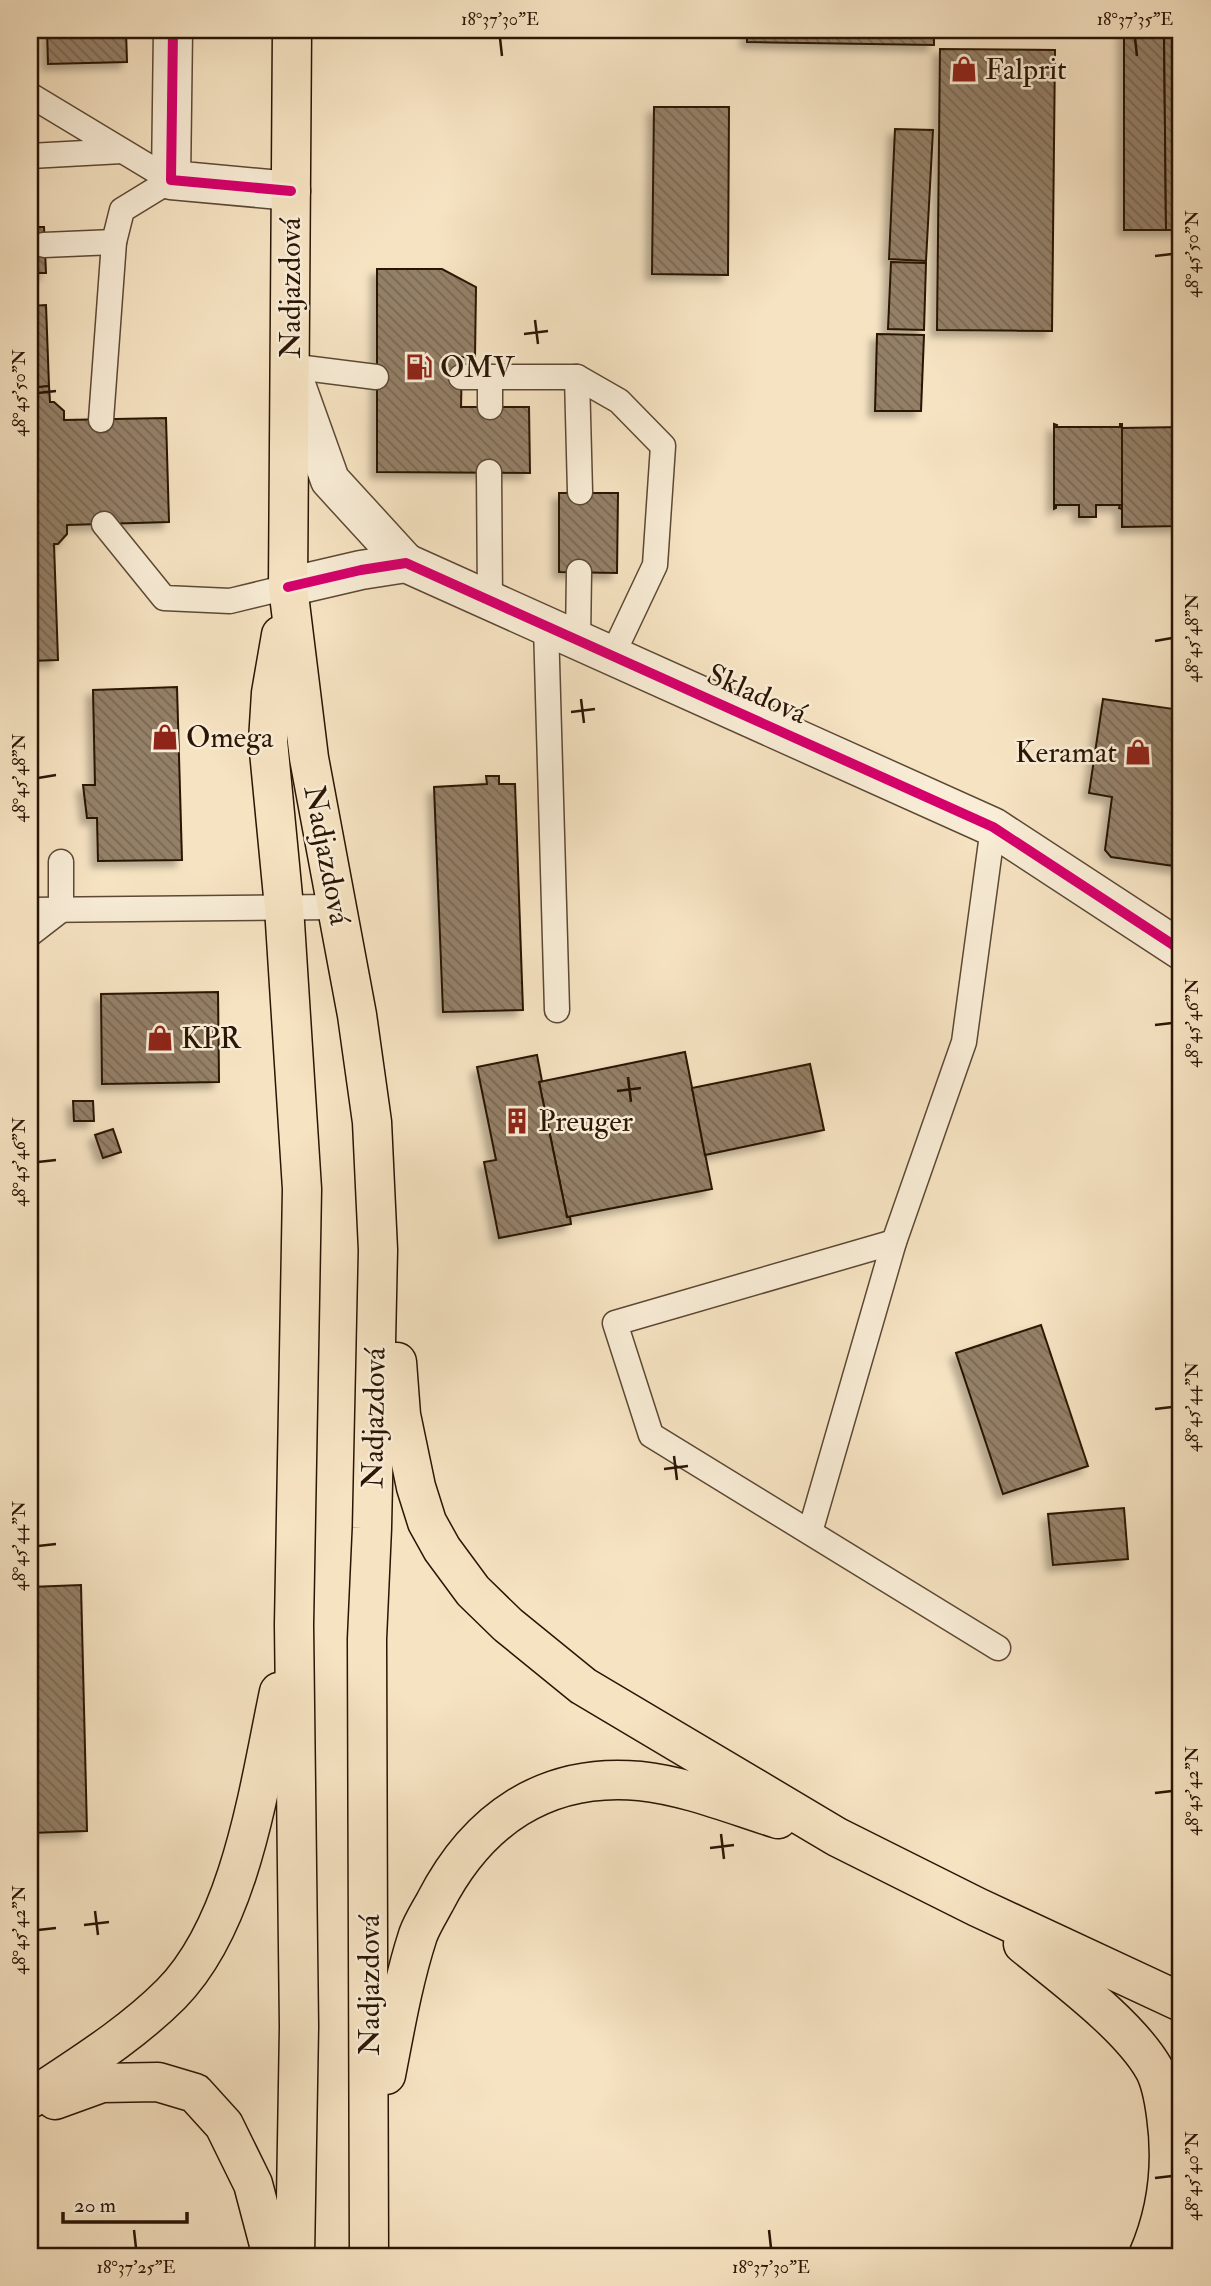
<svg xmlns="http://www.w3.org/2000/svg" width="1211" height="2286" font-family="'IM FELL Double Pica',serif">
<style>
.building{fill:url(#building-back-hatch);stroke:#2a1505;stroke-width:2;filter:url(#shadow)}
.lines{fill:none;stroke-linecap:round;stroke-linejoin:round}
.lane-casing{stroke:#5d4834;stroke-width:27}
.street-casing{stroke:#5d4834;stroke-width:41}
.primary-casing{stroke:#2a1505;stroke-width:41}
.lane{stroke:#f9edd7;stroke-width:24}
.street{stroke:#f9edd7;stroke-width:38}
.primary{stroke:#f6e3c2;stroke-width:38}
.cycleway-casing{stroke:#f9edd7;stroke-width:15}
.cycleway{stroke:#d6006c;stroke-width:10}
.ticks{fill:none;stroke:#2a1505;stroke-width:2.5}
.labels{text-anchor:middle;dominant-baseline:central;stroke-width:5;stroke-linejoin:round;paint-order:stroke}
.poi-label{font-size:30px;fill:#2a1505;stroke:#f9edd7;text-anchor:start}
.street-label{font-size:30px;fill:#2a1505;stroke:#f9edd7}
.neatline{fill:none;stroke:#2a1505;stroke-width:2.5}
.ticks-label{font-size:18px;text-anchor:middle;fill:#2a1505}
</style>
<defs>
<pattern id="building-back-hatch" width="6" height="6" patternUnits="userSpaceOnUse" patternTransform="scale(1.75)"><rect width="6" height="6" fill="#948067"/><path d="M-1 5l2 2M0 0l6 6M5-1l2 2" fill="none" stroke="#796853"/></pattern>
<filter id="shadow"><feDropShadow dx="-6" dy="6" stdDeviation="3.5" flood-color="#0004"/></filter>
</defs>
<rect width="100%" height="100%" fill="#f6e3c2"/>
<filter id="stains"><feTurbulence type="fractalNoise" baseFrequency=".00286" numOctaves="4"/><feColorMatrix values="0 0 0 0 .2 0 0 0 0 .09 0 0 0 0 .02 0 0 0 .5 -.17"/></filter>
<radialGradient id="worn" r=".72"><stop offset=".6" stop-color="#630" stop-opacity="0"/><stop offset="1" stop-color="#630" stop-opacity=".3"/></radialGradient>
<g class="building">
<polygon points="47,30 126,30 127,62 48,64"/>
<polygon points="747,30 934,30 934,45 747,42"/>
<polygon points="1124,30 1164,30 1166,230 1124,230"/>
<polygon points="1164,30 1181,30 1181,230 1166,230"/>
<polygon points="940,49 1055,50 1052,331 937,330"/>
<polygon points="654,107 729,107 728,275 652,274"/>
<polygon points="895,129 933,130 926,261 889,259"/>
<polygon points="30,227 44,227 46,273 30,273"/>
<polygon points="891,262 926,263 924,330 888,329"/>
<polygon points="377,269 442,269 476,287 475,357 462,357 461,407 529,407 530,473 377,472"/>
<polygon points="46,305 49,386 30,388 30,306"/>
<polygon points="877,334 924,335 921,411 875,411"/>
<polygon points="49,386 50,402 54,402 64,411 64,420 166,418 169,522 67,525 67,534 58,544 54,544 58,660 30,661 30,388"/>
<polygon points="1054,424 1057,425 1056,427 1120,427 1120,424 1122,424 1122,509 1119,508 1120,505 1096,505 1096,517 1079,517 1079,505 1056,505 1056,508 1054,509"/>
<polygon points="1181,427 1181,526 1122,527 1122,428"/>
<polygon points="559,493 618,493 617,573 559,572"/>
<polygon points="177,687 182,860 98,861 97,818 87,818 83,785 95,785 93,690"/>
<polygon points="1103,699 1181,710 1181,867 1111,857 1105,850 1112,797 1089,793"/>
<polygon points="486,776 499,776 499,784 515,784 523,1010 443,1012 434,787 487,784"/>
<polygon points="218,992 219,1082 102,1084 101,994"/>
<polygon points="685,1052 712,1189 567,1217 539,1082"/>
<polygon points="537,1055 542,1081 539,1082 567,1217 570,1217 571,1224 499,1238 484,1162 496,1160 477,1067"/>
<polygon points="810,1064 824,1130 705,1155 692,1088"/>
<polygon points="73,1101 93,1101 94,1121 74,1121"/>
<polygon points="113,1129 121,1152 103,1158 95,1135"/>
<polygon points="1041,1325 1088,1466 1003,1494 956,1353"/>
<polygon points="1124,1508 1128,1559 1053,1565 1048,1514"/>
<polygon points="81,1585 87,1831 30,1833 30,1587"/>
</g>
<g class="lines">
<g class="lane-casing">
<g id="lane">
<polyline points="30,95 171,180 122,210 114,242 101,420"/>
<polyline points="30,156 122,151"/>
<polyline points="44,245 114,242"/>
<polyline points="289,366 376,377"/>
<polyline points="461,377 490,377 490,407"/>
<polyline points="490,377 577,377 619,401 663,446 655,565 612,656"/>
<polyline points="577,377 580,492"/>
<polyline points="489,472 490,601"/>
<polyline points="104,524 164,598 230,601 288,587"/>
<polyline points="546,626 557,1010"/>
<polyline points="578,640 579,572"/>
<polyline points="30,910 337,907"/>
<polyline points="30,934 61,910 61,862"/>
<polyline points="894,1242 615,1323 651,1435 998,1648"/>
<polyline points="810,1532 894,1242 964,1042 993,827"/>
</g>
</g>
<g class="street-casing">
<g id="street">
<polyline points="173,30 171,180 291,191"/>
<polyline points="291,371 330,480 406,563"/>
<polyline points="288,587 361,570 406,563 993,827 1181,950"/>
</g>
</g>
<g class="primary-casing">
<g id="primary">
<polyline points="292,30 288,587 309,758 357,1015 372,1122 378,1250 372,1528 367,1639 369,2256"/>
<polyline points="281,635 271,693 268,741 284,907 302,1189 294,1625 299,2027 295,2256"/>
<polyline points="397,1362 401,1415 416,1487 427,1522 442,1549 473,1591 508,1625 583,1686 837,1837 977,1907 1181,2002"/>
<path d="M1023,1944C1062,1976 1129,2025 1154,2069C1161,2082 1164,2100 1166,2115C1173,2164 1168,2210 1148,2256"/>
<path d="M386,2075C395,2029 403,1981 418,1935C422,1924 429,1913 435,1902C477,1820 545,1772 640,1781C687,1786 733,1805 778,1819"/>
<path d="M30,2099C79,2066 129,2036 171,1994C241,1923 259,1787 279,1692"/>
<polyline points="55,2100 102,2083 158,2082 195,2093 224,2125 253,2184 272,2256"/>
</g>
</g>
<use href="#lane" class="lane"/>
<use href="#street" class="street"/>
<use href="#primary" class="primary"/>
<g class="cycleway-casing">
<g id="cycleway">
<polyline points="173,30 171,180 291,191"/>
<polyline points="288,587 361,570 406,563 993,827 1181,950"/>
</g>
</g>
<use href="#cycleway" class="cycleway"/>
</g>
<path class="ticks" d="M500,38L502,56M1135,38L1137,56M1155,256L1172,254M535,320L538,344M524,334L548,331M38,393L56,391M1155,641L1172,638M581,699L584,723M571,712L595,709M38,778L56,775M1155,1025L1172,1023M628,1077L631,1102M617,1091L641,1088M38,1162L56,1160M1155,1409L1172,1407M674,1456L677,1480M664,1469L688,1466M38,1546L56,1544M1155,1793L1172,1791M721,1834L724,1859M710,1848L734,1845M95,1911L98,1935M84,1925L109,1922M38,1930L56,1928M1155,2178L1172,2176M134,2230L136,2248M769,2230L771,2248"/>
<defs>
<g id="shop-bare" transform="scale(2.1)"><path d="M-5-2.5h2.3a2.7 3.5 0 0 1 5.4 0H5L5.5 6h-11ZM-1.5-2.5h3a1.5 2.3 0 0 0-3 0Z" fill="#8f2418" stroke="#f9edd7" stroke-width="2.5" paint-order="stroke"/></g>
<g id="fuel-bare" transform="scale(2.1)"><path d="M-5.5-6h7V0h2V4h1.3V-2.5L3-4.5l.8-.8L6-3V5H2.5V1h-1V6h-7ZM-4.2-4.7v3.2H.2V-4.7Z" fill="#8f2418" stroke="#f9edd7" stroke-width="2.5" paint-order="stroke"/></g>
<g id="building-bare" transform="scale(2.1)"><path d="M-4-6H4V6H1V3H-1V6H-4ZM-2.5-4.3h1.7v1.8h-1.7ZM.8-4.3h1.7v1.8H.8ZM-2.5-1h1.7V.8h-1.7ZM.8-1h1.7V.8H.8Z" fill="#8f2418" stroke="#f9edd7" stroke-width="2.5" paint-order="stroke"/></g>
</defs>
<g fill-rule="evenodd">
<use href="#shop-bare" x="964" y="69"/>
<use href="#fuel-bare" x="419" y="367"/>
<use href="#shop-bare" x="165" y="737"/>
<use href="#shop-bare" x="1138" y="752"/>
<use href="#shop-bare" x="160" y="1038"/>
<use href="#building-bare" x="517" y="1121"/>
</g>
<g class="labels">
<g class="poi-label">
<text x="985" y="69">Falprit</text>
<text x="440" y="367">OMV</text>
<text x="186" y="737">Omega</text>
<text x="1117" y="752" text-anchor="end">Keramat</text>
<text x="181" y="1038">KPR</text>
<text x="538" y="1121">Preuger</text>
</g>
<g class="street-label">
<text transform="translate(290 288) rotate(-90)">Nadjazdová</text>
<text transform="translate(757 694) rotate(24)">Skladová</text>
<text transform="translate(327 855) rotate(79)">Nadjazdová</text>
<text transform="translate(374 1418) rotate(-89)">Nadjazdová</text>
<text transform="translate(369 1985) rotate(-90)">Nadjazdová</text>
</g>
</g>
<rect width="1211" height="2286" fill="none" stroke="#f6e3c2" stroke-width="77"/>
<path d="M63 2212v10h124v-10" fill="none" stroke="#2a1505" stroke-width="3.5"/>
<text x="74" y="2212" font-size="21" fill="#2a1505" stroke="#f9edd7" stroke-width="5" paint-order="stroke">20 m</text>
<rect x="38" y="38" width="1134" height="2210" class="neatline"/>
<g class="ticks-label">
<text x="500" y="25">18°37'30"E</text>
<text x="1135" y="25">18°37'35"E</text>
<text transform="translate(1192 254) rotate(-90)" y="6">48°45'50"N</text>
<text transform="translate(19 393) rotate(-90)" y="6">48°45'50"N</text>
<text transform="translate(1192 638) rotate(-90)" y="6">48°45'48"N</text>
<text transform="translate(19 778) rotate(-90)" y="6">48°45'48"N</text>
<text transform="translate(1192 1023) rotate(-90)" y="6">48°45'46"N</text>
<text transform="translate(19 1162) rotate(-90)" y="6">48°45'46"N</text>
<text transform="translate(1192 1407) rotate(-90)" y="6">48°45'44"N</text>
<text transform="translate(19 1546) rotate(-90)" y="6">48°45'44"N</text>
<text transform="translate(1192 1791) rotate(-90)" y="6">48°45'42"N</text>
<text transform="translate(19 1930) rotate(-90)" y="6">48°45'42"N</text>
<text transform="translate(1192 2176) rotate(-90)" y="6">48°45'40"N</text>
<text x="136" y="2273">18°37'25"E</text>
<text x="771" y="2273">18°37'30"E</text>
</g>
<rect width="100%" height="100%" filter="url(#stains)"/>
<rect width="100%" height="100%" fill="url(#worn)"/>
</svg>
